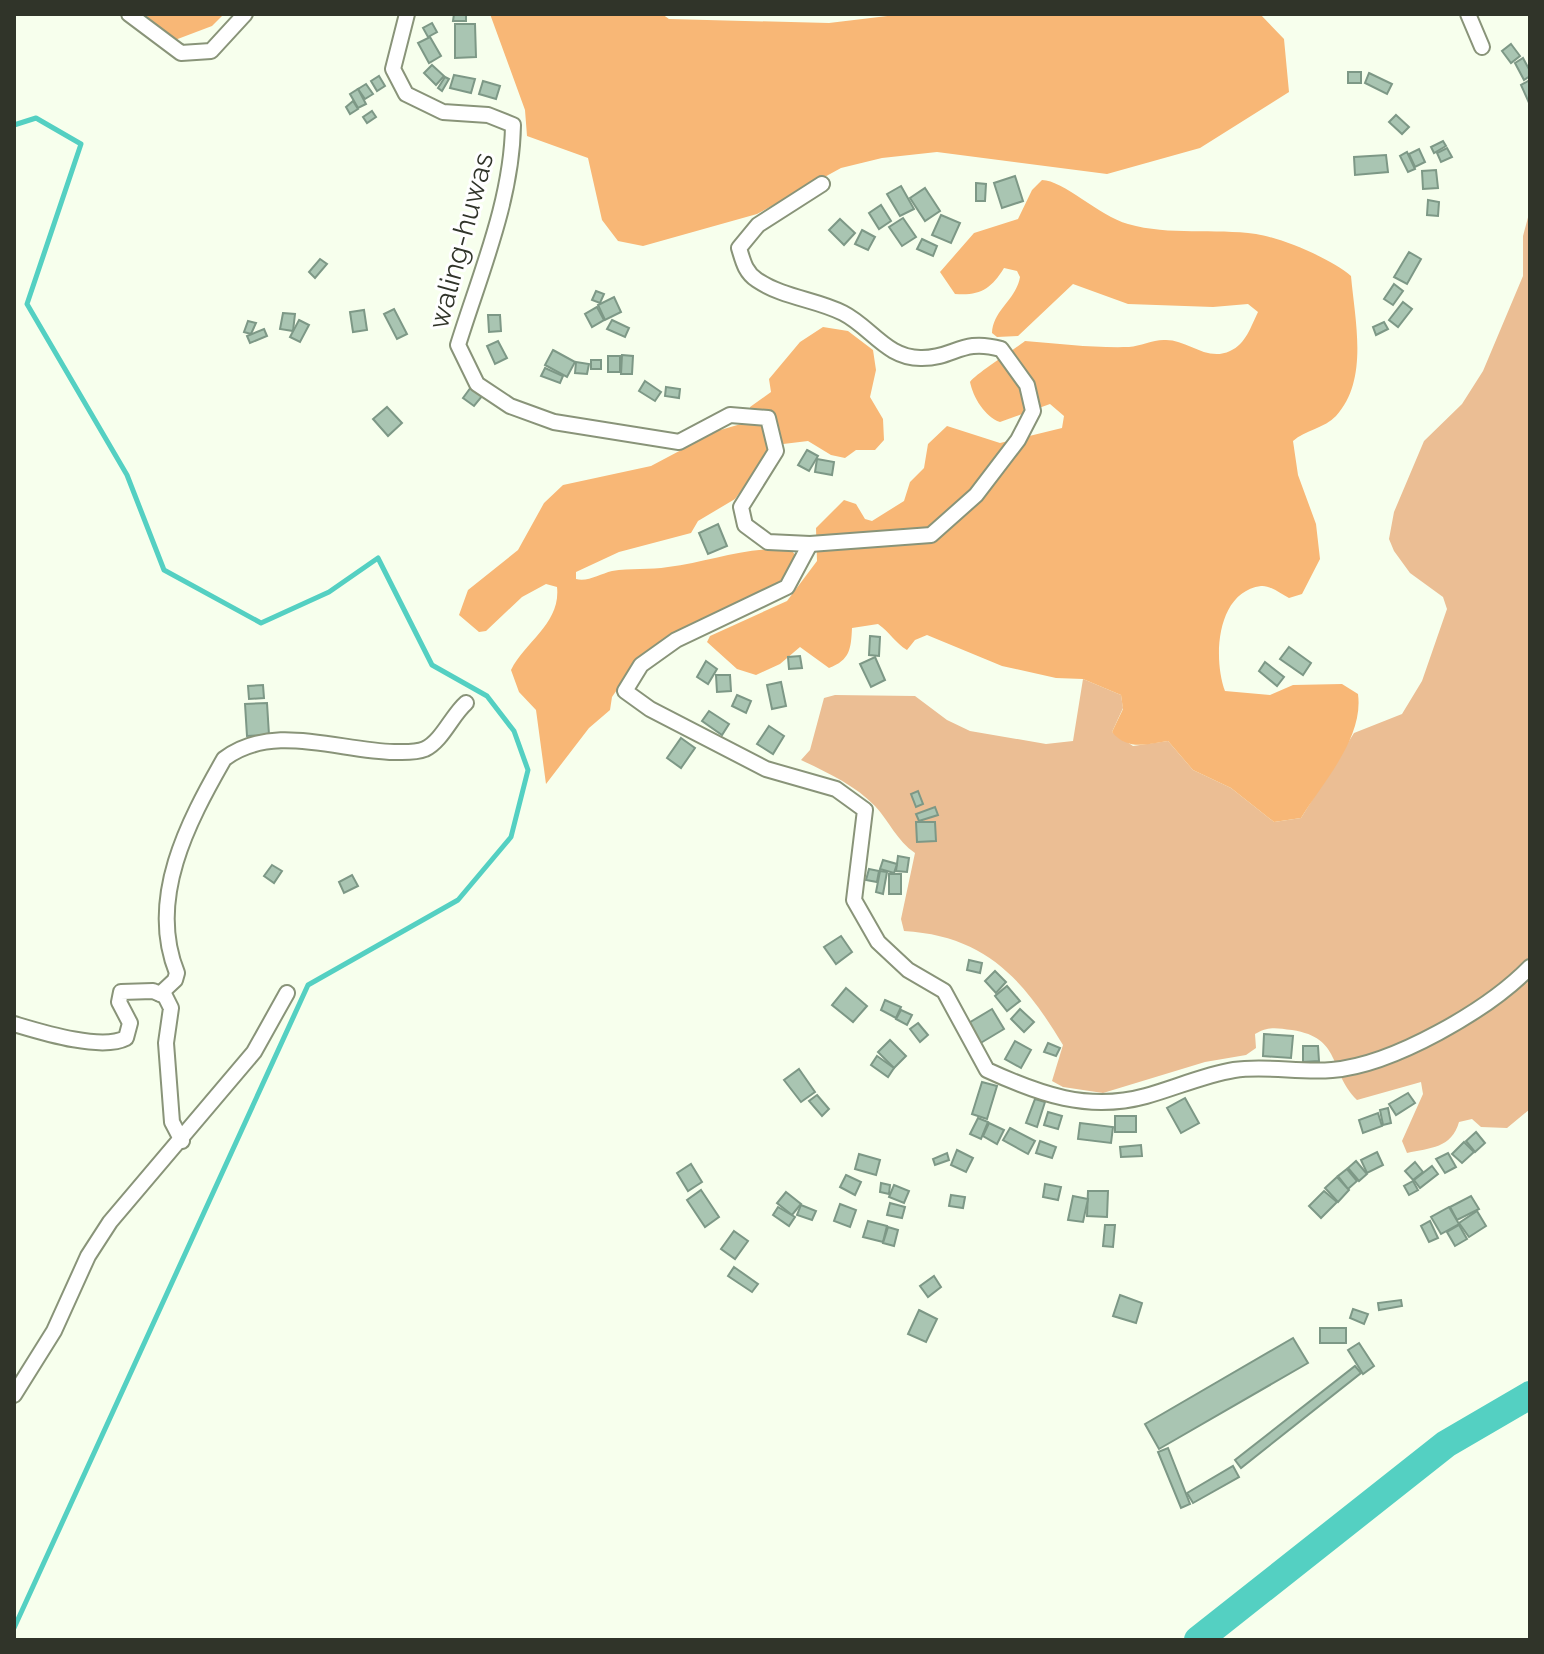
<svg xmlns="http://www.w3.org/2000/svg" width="1544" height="1654" font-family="Raleway,sans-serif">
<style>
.green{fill:#ebbe94}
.forest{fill:#f8b776}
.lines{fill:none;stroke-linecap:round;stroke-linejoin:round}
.stream{stroke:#54d0c2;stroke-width:5}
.river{stroke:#54d0c2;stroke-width:28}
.building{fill:#a9c5b2;stroke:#7d9886;stroke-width:2}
.street-casing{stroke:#899479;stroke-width:18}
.street{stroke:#fff;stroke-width:14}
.labels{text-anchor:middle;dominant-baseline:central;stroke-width:6;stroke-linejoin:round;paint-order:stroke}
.street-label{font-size:28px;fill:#303429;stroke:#fff}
</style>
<rect width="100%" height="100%" fill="#f7ffed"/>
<path class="green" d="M1530,210V1109L1507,1128L1481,1127L1472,1119L1459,1122C1452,1148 1430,1148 1407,1153L1402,1141L1423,1094L1421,1082L1357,1100C1328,1071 1343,1038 1292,1030C1276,1028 1269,1026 1255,1034L1256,1048L1246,1055L1205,1062L1103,1093L1063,1087L1052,1081L1063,1045C1023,979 986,936 904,931L901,919L915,853C897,841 889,821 875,806C855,785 826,772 801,760L810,750L824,698L835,695L915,696L947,720L970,731L1046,744L1073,741L1083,679L1121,695L1123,708L1112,732L1133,746L1168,741L1193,770L1231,788L1274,822L1301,818L1354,733L1402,714L1422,681L1447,609L1443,597L1410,573L1394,551L1389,539L1394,512L1424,441L1462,404L1483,371L1523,276V236Z"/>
<g class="forest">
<polygon points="144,14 224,14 212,26 175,40"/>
<polygon points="490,14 662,14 669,19 829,23 904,14 1260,14 1284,39 1289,92 1200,148 1107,174 937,152 882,158 841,168 757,214 643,246 618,241 602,220 588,158 527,136 525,110"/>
<path d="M1042,180C1063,180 1099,216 1128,224C1170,236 1214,228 1256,234C1282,238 1332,259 1351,276C1355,321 1369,380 1336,416C1325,428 1305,430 1293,441L1298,475L1316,524L1320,559L1302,594L1289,598C1281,594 1270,585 1261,586C1216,592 1213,659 1225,691L1270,695L1293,685L1342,684L1358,694C1364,738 1323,782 1301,818L1274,822L1231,788L1193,770L1168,741C1146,744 1128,751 1112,732L1123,709L1121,695L1083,679L1056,678L1002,666L927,635L915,640L907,650C895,643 890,632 878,624L852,628C851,649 850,660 829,668L800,647L780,664L756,675L737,669L707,642L710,636L787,601L817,561L816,528L844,500L856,504L865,519L872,521L904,501L910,482L924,468L928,444L947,426L1000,443L1062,428L1064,416L1050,404L1000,422C985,417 973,397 970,382C977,373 1012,351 1025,341C1060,344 1094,348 1129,347C1141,346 1154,339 1166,340C1188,340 1207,362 1230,351C1246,344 1251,326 1258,312L1248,304L1213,307L1128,304L1073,284L1018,336L997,337L992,333C993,310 1016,300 1020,277L1017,271L1004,268C991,289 980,296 955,294L940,272L974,233L1018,219L1032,190Z"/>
<path d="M823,327L848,331L873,350L876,370L870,397L883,419L884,440L875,450H856L845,458L831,455L808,441L775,445L735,499L698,521L691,533L619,552L576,572V579C588,582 600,574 612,571C630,568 650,570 668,567C710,562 748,545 791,550L799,559L782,586L638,659L612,697L610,710L589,728L546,784L536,710L519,692L511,670C526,641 561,623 557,587L546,584L522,597L486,631L479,632L459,615L468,590L518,550L544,503L563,485L651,466L717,431L751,421L750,407L771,392L769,379L800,342Z"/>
</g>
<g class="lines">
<polyline class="stream" points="14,125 36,118 81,144 27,304 127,475 164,570 261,623 329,592 378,558 432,665 487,696 514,731 528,770 511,837 458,900 308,985 14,1628"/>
<polyline class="river" points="1198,1640 1446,1444 1530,1395"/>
</g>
<g class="building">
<polygon points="454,14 466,14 466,21 453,21"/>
<polygon points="432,23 437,32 428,37 423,28"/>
<polygon points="455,24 475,24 476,57 455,58"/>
<polygon points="430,37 441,56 429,63 418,43"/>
<polygon points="1511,44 1520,56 1511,63 1502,51"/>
<polygon points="1523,58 1530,71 1530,76 1524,80 1515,63"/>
<polygon points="432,65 444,76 436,85 424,73"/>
<rect x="1348" y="72" width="13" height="11"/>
<polygon points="1369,73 1392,84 1387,94 1365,83"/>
<polygon points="454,75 475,79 471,93 450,88"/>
<polygon points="379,76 385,86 377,91 371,81"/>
<polygon points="445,77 449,79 442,91 438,88"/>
<polygon points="1530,80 1530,105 1521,85"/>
<polygon points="483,81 500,86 496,99 479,94"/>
<polygon points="366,84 373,94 365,99 358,89"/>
<polygon points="358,89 366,104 358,108 350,94"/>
<polygon points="353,101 358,109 350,114 346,107"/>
<polygon points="372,111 376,117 367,123 363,117"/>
<polygon points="1396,115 1409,127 1402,134 1389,122"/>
<polygon points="1443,141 1446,146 1434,153 1431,147"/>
<polygon points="1447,148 1452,157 1441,162 1437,153"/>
<polygon points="1419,149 1425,162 1415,167 1409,154"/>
<polygon points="1407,152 1415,169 1408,172 1400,156"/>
<polygon points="1386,155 1388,172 1355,175 1354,157"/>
<polygon points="1436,170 1438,188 1423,189 1422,171"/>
<polygon points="1015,176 1023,201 1002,208 994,183"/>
<polygon points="976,183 986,184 985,201 976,201"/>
<polygon points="901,186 914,209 900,216 887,194"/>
<polygon points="925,188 940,211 925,221 910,198"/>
<polygon points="1428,200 1439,202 1438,216 1427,215"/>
<polygon points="881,205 891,221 879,229 869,213"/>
<polygon points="941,215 960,223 951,243 932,235"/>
<polygon points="903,218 916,237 902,246 889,227"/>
<polygon points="840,219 855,233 844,245 829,230"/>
<polygon points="862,230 875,237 868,250 855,244"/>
<polygon points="922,239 937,246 933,256 917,249"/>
<polygon points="1409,252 1421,259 1407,284 1394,277"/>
<polygon points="320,259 327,264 315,278 309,272"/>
<polygon points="1394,284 1403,291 1393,305 1384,299"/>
<polygon points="596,291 604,294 600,303 592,300"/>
<polygon points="614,297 621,312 605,320 598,305"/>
<polygon points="1403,302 1412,309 1398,327 1389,320"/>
<polygon points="597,307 604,320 592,327 585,314"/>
<polygon points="394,309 407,334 397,339 384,314"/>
<polygon points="364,310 367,330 353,332 350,312"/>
<polygon points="283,313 295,314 293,331 280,329"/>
<polygon points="488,315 500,315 501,331 489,332"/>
<polygon points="299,320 309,325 300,342 290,337"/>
<polygon points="612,320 629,328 625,337 607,329"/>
<polygon points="248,321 256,323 251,334 244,332"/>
<polygon points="1384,322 1388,329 1376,335 1373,327"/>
<polygon points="264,329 267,336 250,343 247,336"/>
<polygon points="498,341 507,358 495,364 487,346"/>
<polygon points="553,350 575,362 567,377 545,365"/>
<polygon points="622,355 633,356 632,374 621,374"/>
<rect x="608" y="356" width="12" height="16"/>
<rect x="591" y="360" width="10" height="9"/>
<polygon points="576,362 589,364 587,374 575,373"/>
<polygon points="545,368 563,376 560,383 541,376"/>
<polygon points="645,381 661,392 655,401 639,391"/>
<polygon points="471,387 483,395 474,406 463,398"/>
<polygon points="666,387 680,389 679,398 665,396"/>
<polygon points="387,407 402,423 388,436 373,419"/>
<polygon points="807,450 818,456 809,471 798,465"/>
<polygon points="817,459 834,462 832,475 815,472"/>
<polygon points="718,524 727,546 708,554 699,533"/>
<polygon points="870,636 880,637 879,656 869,655"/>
<polygon points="1289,647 1311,663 1303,675 1280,659"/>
<polygon points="800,656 802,668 789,669 788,657"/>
<polygon points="875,657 885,680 871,687 860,664"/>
<polygon points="706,661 717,669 708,684 697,677"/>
<polygon points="1265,662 1284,677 1277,686 1259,671"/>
<polygon points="716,675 730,675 731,691 717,692"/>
<polygon points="781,682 786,706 772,709 767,685"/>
<polygon points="263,685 264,698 249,699 248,686"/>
<polygon points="737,695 751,701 746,713 732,706"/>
<polygon points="267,703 269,735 247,736 245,704"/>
<polygon points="709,711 729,724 722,735 702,721"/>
<polygon points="769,726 784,736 773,754 757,744"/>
<polygon points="681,738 695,748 681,768 667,758"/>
<polygon points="918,791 923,804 916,807 911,794"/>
<polygon points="935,807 938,815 919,821 916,814"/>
<polygon points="916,822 935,822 936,841 917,842"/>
<polygon points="898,856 909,858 907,872 896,871"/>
<polygon points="883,860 897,864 894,873 880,869"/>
<polygon points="272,865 282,871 274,883 264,876"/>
<polygon points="869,869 879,871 877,882 866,880"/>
<polygon points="880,871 887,872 883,894 876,892"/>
<rect x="889" y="874" width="12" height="20"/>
<polygon points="352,875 358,886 344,893 339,882"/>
<polygon points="841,936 852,952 836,964 824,947"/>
<polygon points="969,960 982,963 980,973 967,970"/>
<polygon points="995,971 1006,982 996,993 985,981"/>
<polygon points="1007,986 1020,1001 1007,1011 995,996"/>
<polygon points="846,988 867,1006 853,1022 832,1005"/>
<polygon points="885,1000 901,1007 896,1018 881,1010"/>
<polygon points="992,1009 1004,1029 979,1044 967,1024"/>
<polygon points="1020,1009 1034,1022 1024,1032 1011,1019"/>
<polygon points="901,1010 912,1015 907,1025 896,1019"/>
<polygon points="918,1023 928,1035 920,1042 910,1029"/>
<polygon points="1264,1034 1293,1036 1291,1058 1263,1056"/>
<polygon points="890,1040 906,1056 894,1068 878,1052"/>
<polygon points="1015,1041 1031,1050 1021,1068 1005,1059"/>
<polygon points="1048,1043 1060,1048 1056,1056 1044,1052"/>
<polygon points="1303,1046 1318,1046 1319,1061 1303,1062"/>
<polygon points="877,1056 894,1068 888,1077 871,1065"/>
<polygon points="799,1069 815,1092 801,1102 784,1080"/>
<polygon points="982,1082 997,1086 987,1119 972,1114"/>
<polygon points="1408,1093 1415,1103 1396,1115 1389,1104"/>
<polygon points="817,1095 829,1109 822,1116 809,1101"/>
<polygon points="1185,1098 1199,1123 1181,1133 1167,1108"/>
<polygon points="1035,1099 1045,1102 1037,1127 1026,1123"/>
<polygon points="1388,1108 1391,1123 1383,1125 1380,1110"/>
<polygon points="1048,1112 1062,1116 1058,1129 1044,1125"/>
<polygon points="1378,1113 1382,1126 1363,1133 1359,1120"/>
<rect x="1115" y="1116" width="21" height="16"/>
<polygon points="978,1118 988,1122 981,1139 970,1134"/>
<polygon points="989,1123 1004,1130 997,1144 983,1136"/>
<polygon points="1080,1123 1113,1127 1111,1143 1078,1139"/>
<polygon points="1010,1128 1035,1141 1028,1154 1003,1140"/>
<polygon points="1476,1132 1485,1143 1475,1152 1466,1141"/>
<polygon points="1040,1141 1056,1147 1052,1158 1036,1153"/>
<polygon points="1464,1142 1474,1152 1462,1163 1452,1154"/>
<polygon points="1141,1145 1142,1156 1121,1157 1120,1147"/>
<polygon points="957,1150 973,1158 966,1172 951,1165"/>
<polygon points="1377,1152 1383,1165 1367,1173 1361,1160"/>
<polygon points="947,1153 949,1160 935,1165 933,1159"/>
<polygon points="1448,1153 1456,1167 1445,1173 1436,1159"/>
<polygon points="859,1154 880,1160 876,1175 855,1169"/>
<polygon points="1356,1161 1367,1174 1359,1181 1348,1168"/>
<polygon points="1415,1162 1423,1172 1413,1180 1405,1171"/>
<polygon points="691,1164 702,1182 688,1191 677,1173"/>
<polygon points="1432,1166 1438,1174 1420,1188 1414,1180"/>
<polygon points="1347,1169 1357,1181 1348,1189 1338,1176"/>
<polygon points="846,1175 861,1182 855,1195 840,1187"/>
<polygon points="1337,1177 1349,1190 1338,1202 1325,1188"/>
<polygon points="1413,1181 1418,1190 1409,1195 1404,1186"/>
<polygon points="881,1183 890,1185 889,1194 880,1192"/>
<polygon points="1045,1184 1061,1187 1058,1200 1043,1197"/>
<polygon points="894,1185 909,1191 904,1203 889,1197"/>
<polygon points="701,1190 719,1217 705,1227 687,1200"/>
<polygon points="1088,1191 1108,1191 1107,1217 1087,1216"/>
<polygon points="1324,1191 1337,1202 1321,1218 1309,1206"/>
<polygon points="786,1192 801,1204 792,1215 777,1203"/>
<polygon points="951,1195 965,1197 963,1208 949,1206"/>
<polygon points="1073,1196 1088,1199 1083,1222 1068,1220"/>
<polygon points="1471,1196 1479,1209 1457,1220 1450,1207"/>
<polygon points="890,1203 905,1207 902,1218 887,1215"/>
<polygon points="840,1204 856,1210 850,1227 834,1221"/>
<polygon points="801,1205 816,1211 812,1220 797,1215"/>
<polygon points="778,1207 795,1217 789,1226 773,1215"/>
<polygon points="1449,1207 1459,1224 1441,1234 1431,1217"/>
<polygon points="1477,1211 1486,1226 1469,1237 1459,1223"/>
<polygon points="868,1221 887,1226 883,1242 863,1237"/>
<polygon points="1430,1221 1438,1238 1429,1242 1421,1226"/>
<polygon points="1105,1225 1115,1225 1113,1247 1103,1246"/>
<polygon points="1459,1225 1467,1239 1455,1246 1447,1232"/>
<polygon points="888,1227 898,1230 894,1246 883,1243"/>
<polygon points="734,1231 748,1241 735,1259 721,1249"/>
<polygon points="734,1267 758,1284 752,1292 728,1276"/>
<polygon points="934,1276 941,1287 928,1297 920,1286"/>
<polygon points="1120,1295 1142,1303 1136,1323 1113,1316"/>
<polygon points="1401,1300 1402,1306 1379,1310 1378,1303"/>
<polygon points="1353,1309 1368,1314 1364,1324 1350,1318"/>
<polygon points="919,1310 937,1319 926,1342 908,1334"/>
<rect x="1320" y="1328" width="26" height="15"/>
<polygon points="1293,1338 1308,1363 1159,1449 1145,1424"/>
<polygon points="1359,1343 1374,1366 1363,1374 1348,1350"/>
<polygon points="1355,1366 1361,1373 1241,1468 1235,1460"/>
<polygon points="1168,1448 1190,1504 1181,1508 1158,1452"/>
<polygon points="1233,1466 1239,1477 1193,1503 1187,1493"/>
</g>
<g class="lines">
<g class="street-casing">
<g id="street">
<polyline points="129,14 181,53 211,51 245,14"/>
<path d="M407,14L393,69L406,94L443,112L488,115L513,125C512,200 480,274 458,345L477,384L510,406L554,422L679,442L730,415L768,418L776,451L741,507L745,525L768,542L810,544L787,587L676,640L641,665L625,691L650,709L766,769L836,789L865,810L854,900L878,942L908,970L944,991L987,1070C1039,1094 1088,1112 1146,1096C1175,1088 1204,1075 1234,1070C1266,1065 1300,1073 1332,1070C1393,1065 1488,1010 1530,967"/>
<polyline points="1468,14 1482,47"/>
<path d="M810,544L931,535L976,495L1018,440L1033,411L1027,385L1001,349C961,338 955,358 922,358C887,359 871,327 843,313C815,299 784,298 757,280C745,272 743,261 739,248L758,225L822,184"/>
<path d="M160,994L175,980L177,973C147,899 188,822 224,759C272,722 339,751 394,752C404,752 415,753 425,749C442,741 452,715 466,703"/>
<path d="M14,1024C41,1032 101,1051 126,1038L130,1023L119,1002L121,992L153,991L165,996L171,1008L166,1043L172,1122L182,1141"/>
<polyline points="14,1395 54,1331 88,1256 110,1222 254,1052 287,993"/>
</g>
</g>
<use href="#street" class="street"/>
</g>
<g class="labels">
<g class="street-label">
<text transform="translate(461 241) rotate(-75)">waling-huwas</text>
</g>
</g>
<rect width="1544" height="1654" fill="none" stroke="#303429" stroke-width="32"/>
</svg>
